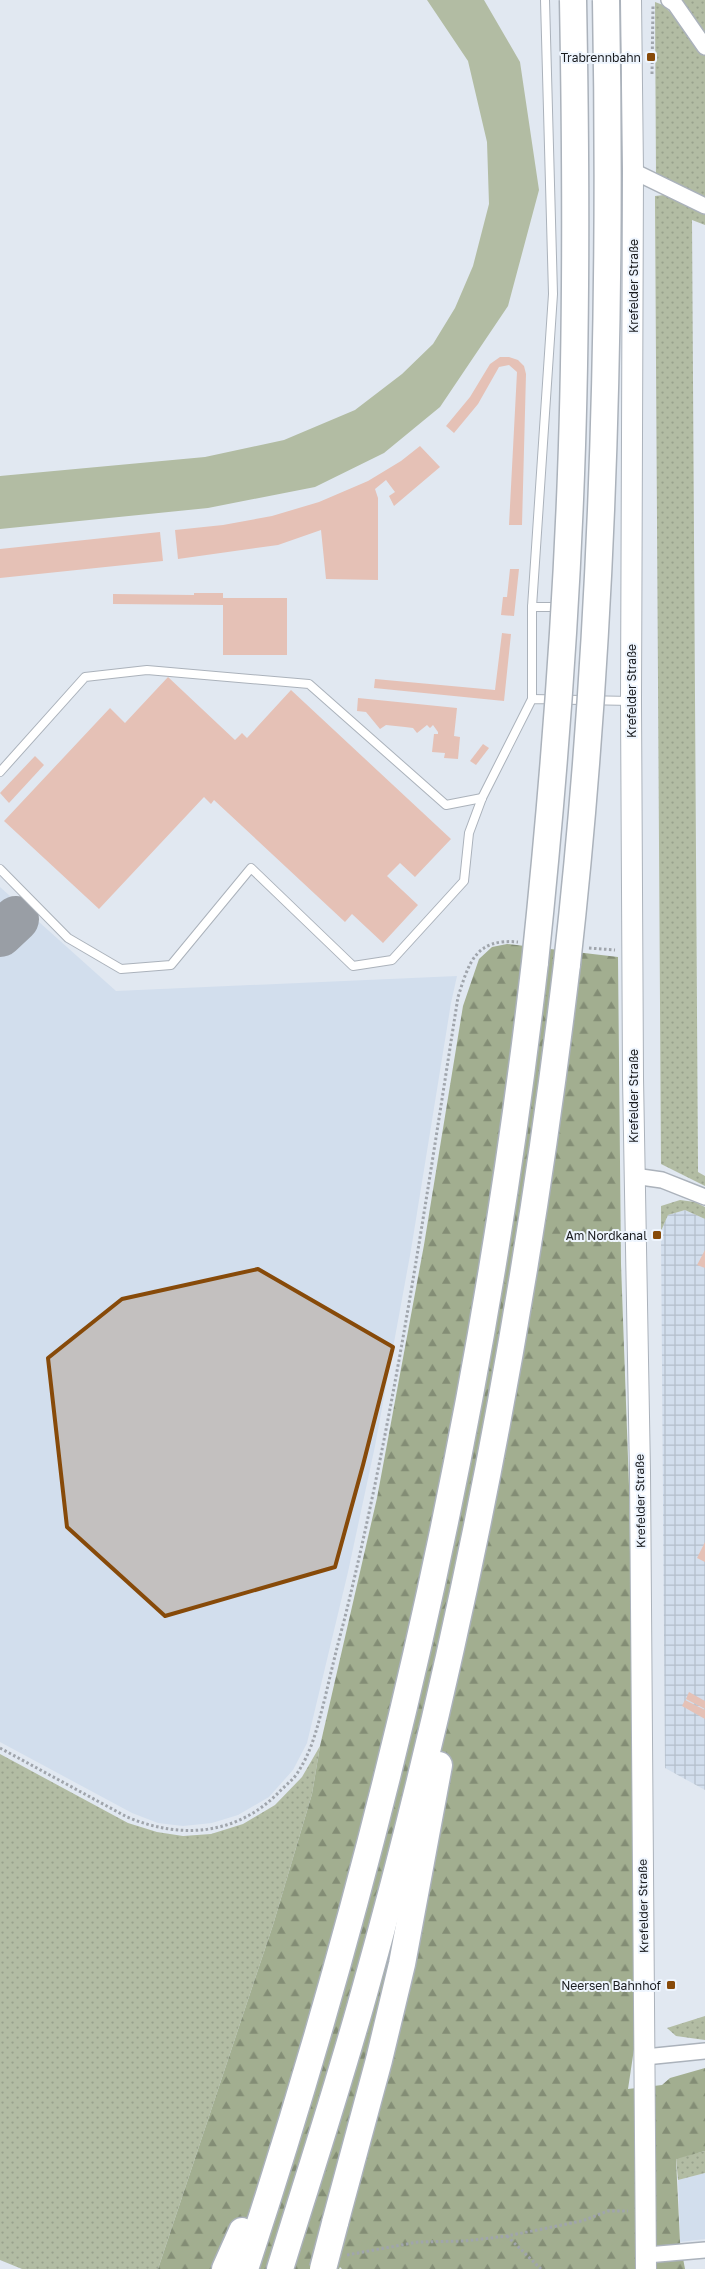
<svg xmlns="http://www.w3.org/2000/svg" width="705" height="2269" font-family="'Golos Text',sans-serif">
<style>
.built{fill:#d2deed}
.industrial{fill:url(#industrial-grid)}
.grass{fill:url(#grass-dots)}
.forest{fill:url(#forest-firs)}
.pitch{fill:#b2bca3}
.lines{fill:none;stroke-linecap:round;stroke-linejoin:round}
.taxiway{stroke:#999ea5;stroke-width:46}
.building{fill:#e5c1b6}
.lane-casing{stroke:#abb2bb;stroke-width:10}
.street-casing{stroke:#abb2bb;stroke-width:18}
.secondary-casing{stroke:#abb2bb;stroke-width:22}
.highway-casing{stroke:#abb2bb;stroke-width:29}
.path{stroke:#a0a5ac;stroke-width:3;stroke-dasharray:2.5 2.5;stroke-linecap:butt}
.lane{stroke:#fff;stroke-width:8}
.street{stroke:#fff;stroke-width:15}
.secondary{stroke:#fff;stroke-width:20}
.highway{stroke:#fff;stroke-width:26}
.highway-bridge-casing{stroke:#abb2bb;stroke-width:29;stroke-linecap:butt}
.highway-bridge{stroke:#fff;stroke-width:26}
.marked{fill:#874a09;fill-opacity:0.2;stroke:#874a09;stroke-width:4;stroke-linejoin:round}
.poi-dot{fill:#874a09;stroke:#eef5fe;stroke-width:2}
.labels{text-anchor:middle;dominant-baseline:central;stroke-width:4;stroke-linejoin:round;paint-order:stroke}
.poi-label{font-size:12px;fill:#1a1c1f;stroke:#eef5fe;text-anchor:end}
.street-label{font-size:12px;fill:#1a1c1f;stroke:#eef5fe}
</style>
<defs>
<pattern id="industrial-grid" width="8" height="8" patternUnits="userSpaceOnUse" patternTransform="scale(1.25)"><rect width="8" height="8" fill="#d2deed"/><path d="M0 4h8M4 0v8" fill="none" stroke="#b4becb"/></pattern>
<pattern id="grass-dots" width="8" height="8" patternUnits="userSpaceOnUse" patternTransform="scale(1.25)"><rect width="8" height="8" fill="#b2bca3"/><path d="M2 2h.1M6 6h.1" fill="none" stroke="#98a18c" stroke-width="1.8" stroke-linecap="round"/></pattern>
<pattern id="forest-firs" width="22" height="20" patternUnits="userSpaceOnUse" patternTransform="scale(1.25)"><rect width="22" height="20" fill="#a2ae90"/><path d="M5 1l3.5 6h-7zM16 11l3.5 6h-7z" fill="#838d75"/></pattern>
</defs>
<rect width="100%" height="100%" fill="#e1e8f1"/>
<g class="built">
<polygon points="0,887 116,991 457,976 451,1003 411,1250 375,1446 348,1572 307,1743 293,1770 269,1797 238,1815 212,1823 183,1826 158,1823 132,1813 0,1742"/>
<polygon points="705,2173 705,2239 680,2242 678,2180"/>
</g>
<polygon class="industrial" points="685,1210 705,1219 705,1887 705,1790 665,1768 661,1231 668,1215"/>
<g class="grass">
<polygon points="679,0 705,0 705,36"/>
<polygon points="655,2 663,5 686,28 705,55 705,200 656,177"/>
<polygon points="664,195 705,215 705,225 692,220 698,1172 705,1176 705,1186 661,1164 655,202 655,196"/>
<polygon points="680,1200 695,1202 705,1207 705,1219 685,1210 668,1215 661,1231 661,1206"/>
<polygon points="320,1746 312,1794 273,1925 158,2269 22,2269 0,2260 0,1754 128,1823 157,1832 183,1836 211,1834 243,1824 275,1805 302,1777"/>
<polygon points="705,2016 705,2040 676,2036 667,2028"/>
<polygon points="705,2151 705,2173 678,2180 676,2158"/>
</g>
<polygon class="forest" points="507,944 618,957 621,1264 629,1486 637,2029 628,2089 662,2085 670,2078 705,2068 705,2151 676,2159 680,2242 685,2269 342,2269 340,2267 339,2269 158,2269 273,1925 312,1794 320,1746 377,1498 424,1245 463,1006 479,959 492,947"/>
<polygon class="pitch" points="427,0 484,0 520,62 539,190 508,306 440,407 384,453 315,487 208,508 0,529 0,476 205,457 284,440 355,410 402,374 433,344 455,308 473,266 489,204 487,142 468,61"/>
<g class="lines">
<polyline class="taxiway" points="0,934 16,919"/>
</g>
<g class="building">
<polygon points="500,357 509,357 518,360 524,366 526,374 522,525 509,525 517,372 509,365 499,367 478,404 454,433 446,426 470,397 490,364"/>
<polygon points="420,446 440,467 394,506 389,496 395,492 386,480 375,489 378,498 378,580 326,579 321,530 278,545 178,559 175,530 223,525 272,516 319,502 368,481 401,461"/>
<polygon points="160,532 163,561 0,578 0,549"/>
<polygon points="510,569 519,569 514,616 501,615 503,597 507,597"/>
<polygon points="194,593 223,593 223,598 287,598 287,655 223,655 223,605 113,604 113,594 194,595"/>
<polygon points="502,633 511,634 504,701 374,688 375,679 495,690"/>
<polygon points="168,677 235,740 242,733 247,738 291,690 451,839 415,877 400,863 387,876 418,905 383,943 352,914 345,922 214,800 211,804 204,797 99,909 4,821 110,708 125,723"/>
<polygon points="358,698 457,708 454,736 460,737 458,759 444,758 445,753 432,752 434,734 438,734 438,732 433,725 430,728 427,725 417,733 413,728 405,727 386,725 380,729 366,712 357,711"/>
<polygon points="483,744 489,748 476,765 470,761"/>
<polygon points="35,756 44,765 9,803 0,793"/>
<polygon points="705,1250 705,1268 697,1265"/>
<polygon points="705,1542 705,1562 697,1558"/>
<polygon points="689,1692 705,1701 705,1709 686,1699"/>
<polygon points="685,1700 705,1710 705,1719 682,1706"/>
</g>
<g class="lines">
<g class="lane-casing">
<g id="lane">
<polyline points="532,607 560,607"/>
<polyline points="532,699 532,607 553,294 545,0"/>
<polyline points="0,772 85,677 147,670 309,684 446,805 482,798"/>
<polyline points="0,869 68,938 121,969 171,965 251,868 353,966 392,960 464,881 469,833 482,798 532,699 631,701"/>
</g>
</g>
<g class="street-casing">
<g id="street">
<polyline points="669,0 675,4 705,47"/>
<polyline points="633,171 705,206"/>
<polyline points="634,1176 662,1180 705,1197"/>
<polyline points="645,2057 705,2051"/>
<polyline points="647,2255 705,2250"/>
</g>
</g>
<g class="secondary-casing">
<polyline id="secondary" points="631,0 633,171 631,701 633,1078 640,1473 646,2269"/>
</g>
<g class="highway-casing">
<g id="highway">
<polyline points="335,2223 379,2060 402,1964 439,1765"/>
<polyline points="225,2269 242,2231"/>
<path d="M245,2269C385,1843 484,1407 535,962"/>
<path d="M280,2269C309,2175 340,2081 366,1986C460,1651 526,1309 567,964"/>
</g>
</g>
<g class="path">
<polyline points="652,74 653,5"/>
<polyline points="589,948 615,950"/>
<path d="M0,1748L127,1817C182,1840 239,1835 281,1790C287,1784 294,1779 298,1772C313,1749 318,1724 325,1698C331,1672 337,1647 344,1621C395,1416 425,1206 458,997C469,963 475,938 518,942"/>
<polyline points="507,2236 541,2269"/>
<polyline points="347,2255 418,2242 465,2241 507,2236 582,2221 608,2211 628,2211"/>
</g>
<use href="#lane" class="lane"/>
<use href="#street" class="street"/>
<use href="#secondary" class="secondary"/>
<use href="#highway" class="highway"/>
<g class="highway-bridge-casing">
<g id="highway-bridge">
<path d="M535,962C552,800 565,637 571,474C577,316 576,158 573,0"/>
<path d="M567,964C603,644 612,322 606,0"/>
<polyline points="323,2269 335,2223"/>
</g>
</g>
<use href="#highway-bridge" class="highway-bridge"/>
</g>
<path class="marked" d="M258,1269L393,1347L363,1465L335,1567L165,1616L67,1527L48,1358L122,1299Z"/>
<g class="poi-dot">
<rect x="646" y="52" width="10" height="10" rx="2.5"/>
<rect x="652" y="1230" width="10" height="10" rx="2.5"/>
<rect x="666" y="1980" width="10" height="10" rx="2.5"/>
</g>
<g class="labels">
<g class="poi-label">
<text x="641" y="57">Trabrennbahn</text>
<text x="647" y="1235">Am Nordkanal</text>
<text x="661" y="1985">Neersen Bahnhof</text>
</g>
<g class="street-label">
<text transform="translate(633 286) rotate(-90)">Krefelder Straße</text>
<text transform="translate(631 691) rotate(-90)">Krefelder Straße</text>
<text transform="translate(633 1096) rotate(-90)">Krefelder Straße</text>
<text transform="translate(640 1501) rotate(-91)">Krefelder Straße</text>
<text transform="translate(643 1906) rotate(-91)">Krefelder Straße</text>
</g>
</g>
</svg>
